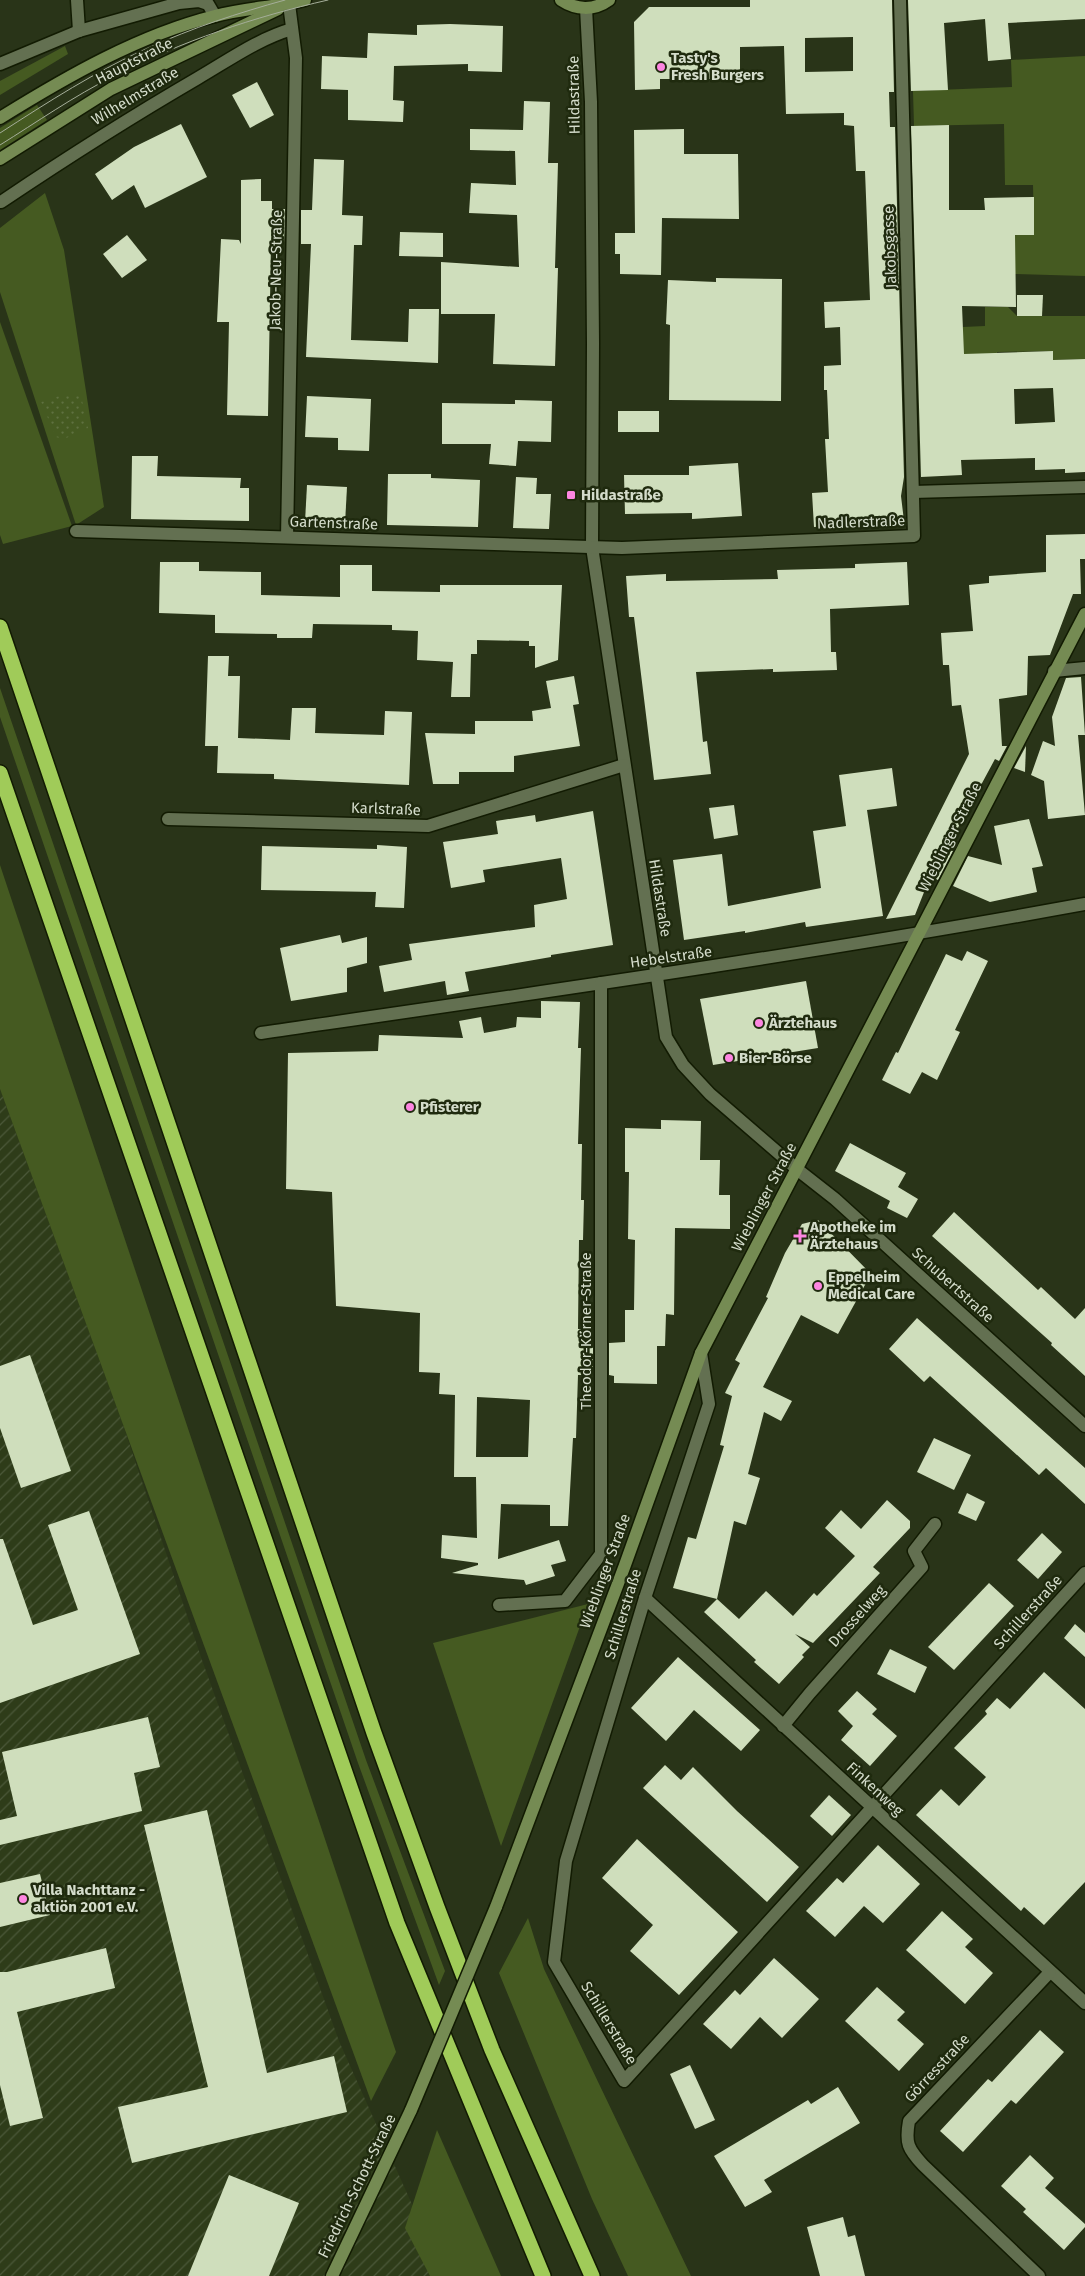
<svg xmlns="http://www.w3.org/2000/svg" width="1085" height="2276" font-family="'Fira Sans',sans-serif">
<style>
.industrial{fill:url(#industrial-furrows)}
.green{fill:#455a21}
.park{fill:url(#park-dots)}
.building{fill:#cfdebc;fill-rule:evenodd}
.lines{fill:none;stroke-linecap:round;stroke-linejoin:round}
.street-casing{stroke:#121b02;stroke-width:15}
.secondary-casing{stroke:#121b02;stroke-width:15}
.highway-casing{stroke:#121b02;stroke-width:18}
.street{stroke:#637051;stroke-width:12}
.secondary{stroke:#758b53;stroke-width:12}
.highway{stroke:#a0cb59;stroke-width:15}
.tram{stroke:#a5ae9a;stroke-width:1}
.secondary-bridge-casing{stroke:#121b02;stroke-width:15;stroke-linecap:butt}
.secondary-bridge{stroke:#758b53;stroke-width:12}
.poi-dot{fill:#fd86e1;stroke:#1f2a0e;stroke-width:2}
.labels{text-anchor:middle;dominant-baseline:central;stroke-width:5;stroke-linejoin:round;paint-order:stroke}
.poi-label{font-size:15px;font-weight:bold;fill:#d4dccb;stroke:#1f2a0e;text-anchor:start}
.street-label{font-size:15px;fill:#d4dccb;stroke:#1f2a0e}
</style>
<defs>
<pattern id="industrial-furrows" width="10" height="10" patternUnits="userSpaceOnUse" patternTransform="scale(1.25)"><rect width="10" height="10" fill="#2e3c19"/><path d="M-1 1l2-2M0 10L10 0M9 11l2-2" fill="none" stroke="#4b5839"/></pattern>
<pattern id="park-dots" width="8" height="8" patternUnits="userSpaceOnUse" patternTransform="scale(1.25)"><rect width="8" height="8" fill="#455a21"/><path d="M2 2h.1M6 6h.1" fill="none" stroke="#5f7140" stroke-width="1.8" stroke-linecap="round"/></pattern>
</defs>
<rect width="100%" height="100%" fill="#293418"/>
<polygon class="industrial" points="0,1089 122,1422 202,1660 339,2041 444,2276 0,2276"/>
<g class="green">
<polygon points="65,46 68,54 0,95 0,81"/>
<polygon points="1085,56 1085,276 1015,274 1015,235 1034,235 1033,185 1005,185 1004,124 914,126 913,91 1012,87 1011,60"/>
<polygon points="37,105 47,120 0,150 0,128"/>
<polygon points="45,193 64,250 104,507 76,525 0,292 0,228"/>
<polygon points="985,307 1008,307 1017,316 1085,316 1085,359 1053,360 1052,351 997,352 998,389 963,376 963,327 985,326"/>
<polygon points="0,322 72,526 3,544 0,535"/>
<polygon points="0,688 366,1760 445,1971 439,1985 358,1763 0,717"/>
<polygon points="0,865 396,2052 371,2101 0,1089"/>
<polygon points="588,1604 501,1846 433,1643"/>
<polygon points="528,1918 544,1969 691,2276 628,2276 592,2199 499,1973"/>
<polygon points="437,2130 501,2276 430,2276 405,2228"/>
</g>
<polygon class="park" points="59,396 81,396 88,428 64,439 56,437 41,402"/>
<g class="building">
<path d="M750,0H892L894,92H889L890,127H895L904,477L901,496L904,521L814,527L812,493L828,492L825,439H829L827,390H824V366L841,365L840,327L825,328L824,302L870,300L865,171H856L854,126L844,125V113L786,114L784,46L740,47V79H660V89L635,90L634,22L649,7H750ZM853,37V71L805,72V38Z"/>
<polygon points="908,0 1085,0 1085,19 1008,23 1011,59 988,61 985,19 944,23 948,90 911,91"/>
<polygon points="450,24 503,26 502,72 468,71 468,64 394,66 393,100 404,101 403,122 348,120 348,90 321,89 322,56 367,58 368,33 417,35 417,25"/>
<polygon points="257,82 274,115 250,128 232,95"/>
<polygon points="524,101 550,102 548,163 558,163 555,268 558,268 555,366 493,364 495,314 441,314 441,262 519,267 517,215 469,213 471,183 516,185 515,151 470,150 470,129 523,130"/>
<polygon points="181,124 207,177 145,208 134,185 112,200 95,174 134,147"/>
<path d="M949,125V210H985L984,198L1034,197V235H1015L1016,307L962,306L964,354L1053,351V360L1085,359V472L1065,473V469L1035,470V458L961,460L962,475L921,477L911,126ZM1053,388L1055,422L1015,424L1014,389Z"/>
<polygon points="684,129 684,154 738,154 739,219 662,218 661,275 620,274 620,254 615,254 615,233 635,233 634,130"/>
<polygon points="314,159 344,160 342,215 363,216 362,245 354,245 351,340 408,342 409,309 439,309 438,363 306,357 311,244 301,244 301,210 312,210"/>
<polygon points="261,179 261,201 272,201 272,209 285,209 284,243 271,243 268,416 227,415 229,322 217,322 221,239 239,240 241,244 241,180"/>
<polygon points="400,232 443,233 443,257 399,256"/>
<polygon points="127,235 147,260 122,278 103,254"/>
<polygon points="716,278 782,279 781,401 669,400 670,325 666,324 668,280 716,282"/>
<polygon points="1017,295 1043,295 1042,316 1017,316"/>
<polygon points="307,396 371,399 369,451 338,450 338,438 305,437"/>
<polygon points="515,400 552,401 551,442 518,441 516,466 489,464 491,444 442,444 442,403 515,404"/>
<rect x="618" y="411" width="41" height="21"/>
<polygon points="132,456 158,456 157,476 241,478 240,488 249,488 249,521 131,519"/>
<polygon points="738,463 742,516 692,519 692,513 625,514 624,475 689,475 689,466"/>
<polygon points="388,474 431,474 431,478 480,480 478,527 387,525"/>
<polygon points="516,477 537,478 536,494 551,494 549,529 513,528"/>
<polygon points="307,485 347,487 345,524 305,522"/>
<polygon points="1085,534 1085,559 1080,559 1081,594 1073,594 1050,655 1028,656 1027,695 999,699 1002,746 1007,746 999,761 995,759 946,850 953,851 938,880 930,877 915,915 886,919 969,754 961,705 952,706 949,665 943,665 941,633 973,631 969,585 989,583 989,576 1046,572 1046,535"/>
<polygon points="160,562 199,562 199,571 261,572 261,595 340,597 340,565 372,565 372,591 440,592 440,585 562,585 558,660 535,668 535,646 529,646 529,641 477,640 477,654 471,654 470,697 451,697 453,662 417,660 418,631 392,630 392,625 313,624 312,638 277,638 277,634 215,633 215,615 159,613"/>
<polygon points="907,562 909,605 830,609 831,652 836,652 837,670 773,672 773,669 696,672 703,742 707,741 711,774 654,780 634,617 629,617 626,576 666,574 666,581 778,579 777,570 855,568 855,564"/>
<polygon points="208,656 229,656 228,676 240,676 238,738 290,740 292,708 316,708 315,733 384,735 385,711 412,712 409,785 274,779 274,774 217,773 218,746 205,746"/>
<polygon points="574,676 579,704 573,705 580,746 514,756 514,772 459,772 459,784 433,784 425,733 475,734 475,721 533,721 532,711 551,708 546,681"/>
<polygon points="1081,677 1085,735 1078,735 1085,815 1048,819 1044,781 1031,775 1043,741 1055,746 1052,717 1066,678"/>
<polygon points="1026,746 1025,772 1014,768"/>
<polygon points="892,768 897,806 867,810 883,916 806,927 805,922 745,933 745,931 684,940 673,860 722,854 728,906 821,888 813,831 846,826 839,775"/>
<polygon points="734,805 738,835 714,839 709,808"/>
<polygon points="593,811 613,945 551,955 551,957 465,972 469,991 447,995 445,981 384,992 379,966 412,960 409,944 535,927 534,905 567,899 561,858 483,870 485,882 451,888 443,842 498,834 496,821 535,815 536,822"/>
<polygon points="1029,819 1043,866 1032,868 1037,892 990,902 953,886 968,856 1002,865 994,826"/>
<polygon points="377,845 407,847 404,908 375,907 376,892 261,890 262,846 377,849"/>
<polygon points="340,935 342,943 367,937 367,963 347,968 347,992 291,1001 280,948"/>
<polygon points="967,951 988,961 955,1030 960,1032 937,1080 922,1072 910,1094 882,1080 896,1052 898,1053 946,954 962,961"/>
<polygon points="806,981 818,1048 713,1065 700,999"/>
<path d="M541,1001L580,1002L578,1048H581L578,1144H582L581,1200H584L583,1240H579L578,1329H582L581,1343H593V1375H578L576,1438H573L568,1526H550V1505L501,1504L498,1559L559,1540L566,1561L551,1565L555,1576L526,1585L524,1580L452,1573L478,1565V1563L441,1558L442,1535L477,1538L476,1477H454L455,1395L439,1394L440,1373L419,1372L420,1313L336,1306L332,1192L286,1189L288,1053L378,1051L379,1035L463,1038L459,1021L481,1017L484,1033L516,1027L517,1017L541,1018ZM477,1397L530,1400L528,1457H476Z"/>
<polygon points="661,1120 701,1121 700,1160 720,1160 719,1195 730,1195 730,1229 675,1228 674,1315 666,1314 665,1346 657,1346 657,1384 614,1383 614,1376 609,1375 609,1343 625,1342 625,1310 634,1310 635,1240 628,1239 629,1172 625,1172 625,1128 661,1129"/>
<polygon points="850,1143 906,1173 898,1187 918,1199 907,1218 887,1208 890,1201 835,1171"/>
<polygon points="954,1212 1038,1290 1041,1287 1075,1319 1085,1308 1085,1376 1051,1345 1052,1343 932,1236"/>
<polygon points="818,1220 871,1274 838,1334 801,1315 763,1387 792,1401 781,1421 764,1412 748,1474 760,1478 746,1525 734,1521 717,1599 673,1588 688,1537 696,1539 724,1446 720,1445 732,1396 725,1393 740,1363 735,1360 768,1298 766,1297 785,1253 802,1224"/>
<polygon points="917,1318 1085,1468 1085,1504 1046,1468 1039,1475 930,1376 924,1382 889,1349"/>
<polygon points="30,1355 71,1471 21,1488 0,1428 0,1366"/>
<polygon points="934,1438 971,1455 954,1490 917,1472"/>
<polygon points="967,1493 985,1502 976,1521 958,1513"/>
<polygon points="887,1500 910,1521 910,1528 873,1567 880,1573 813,1643 795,1634 810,1647 802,1655 804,1657 779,1684 754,1662 756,1660 704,1612 717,1599 739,1619 766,1591 793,1616 814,1593 817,1596 855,1556 825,1528 841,1510 861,1529"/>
<polygon points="89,1511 140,1654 0,1703 0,1539 3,1539 33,1625 78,1610 48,1525"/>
<polygon points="1042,1533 1062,1552 1038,1579 1017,1560"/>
<polygon points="989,1583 1014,1606 954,1670 928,1647"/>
<polygon points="1075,1624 1085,1633 1085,1657 1064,1638"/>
<polygon points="890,1649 927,1667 915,1693 877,1674"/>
<polygon points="678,1657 760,1730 741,1751 694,1710 666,1741 631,1708"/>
<polygon points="1044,1672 1085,1709 1085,1882 1044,1925 1024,1907 1021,1911 916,1815 941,1789 959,1806 986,1777 954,1748 987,1714 985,1711 997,1698 1010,1709"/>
<polygon points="857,1691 877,1709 872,1714 897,1736 870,1766 841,1740 853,1726 838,1711"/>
<polygon points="148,1717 160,1767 134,1773 142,1811 0,1845 0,1820 17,1816 2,1752"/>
<polygon points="665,1765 681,1780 693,1767 737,1811 799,1867 767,1902 643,1788"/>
<polygon points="829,1795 851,1815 832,1836 810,1816"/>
<polygon points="207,1810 267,2073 334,2056 347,2112 132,2163 118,2107 208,2087 144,1825"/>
<polygon points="637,1839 738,1932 679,1995 630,1951 653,1925 602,1878"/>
<polygon points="878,1845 920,1884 883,1923 864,1906 835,1937 806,1911 837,1878 843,1883"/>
<polygon points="40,1874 50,1915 0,1927 0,1883"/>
<polygon points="942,1911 973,1939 965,1947 993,1973 965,2004 906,1950"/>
<polygon points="106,1948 115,1988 17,2012 43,2118 10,2126 0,2085 0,1972 7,1972"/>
<polygon points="774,1958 819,1999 782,2038 760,2017 731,2049 703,2024 735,1990 740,1995"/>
<polygon points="877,1987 905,2012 897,2020 924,2044 899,2071 845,2021"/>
<polygon points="1040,2030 1064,2052 1016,2104 1011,2100 963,2152 940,2131 988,2079 992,2082"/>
<polygon points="690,2065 715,2120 695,2129 670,2074"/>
<polygon points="838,2087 860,2123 764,2180 772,2192 745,2207 714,2156 808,2100 811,2104"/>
<polygon points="1030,2155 1054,2178 1045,2188 1085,2224 1085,2227 1064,2250 1023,2212 1026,2209 1001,2186"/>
<polygon points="229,2175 299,2203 269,2276 188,2276"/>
<polygon points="843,2217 848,2237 855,2235 865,2276 820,2276 807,2227"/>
</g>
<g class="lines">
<g class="street-casing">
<g id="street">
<polyline points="77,0 79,31"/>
<polyline points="586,8 591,102 593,343 592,547 666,1037 683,1065 710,1094 798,1170 835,1199 1085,1426"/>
<polyline points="0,64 79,31 179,3 199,1 208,4 215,16"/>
<path d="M1,202C65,159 131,117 198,78C229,60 258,39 292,29"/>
<polyline points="913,492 1085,487"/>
<polyline points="76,531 622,548 914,536 900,0"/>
<polyline points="287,537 296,58 289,4"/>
<polyline points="1054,671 1085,668"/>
<polyline points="168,819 428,826 624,765"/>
<path d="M261,1033C536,993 811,954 1085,904"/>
<polyline points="701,1353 709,1404 645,1598 566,1861 554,1962 624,2081 1085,1573"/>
<polyline points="645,1598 1085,2003"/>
<polyline points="499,1605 565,1601 601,1554 601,983"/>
<polyline points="783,1726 810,1693 922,1567 914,1551 935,1524"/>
<path d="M1039,2276L923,2165C908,2149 905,2143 909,2121L1050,1972"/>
</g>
</g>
<g class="secondary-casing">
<g id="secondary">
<path d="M561,0C576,10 594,11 609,0"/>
<path d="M0,118C66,77 139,35 215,16C245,8 276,7 305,0"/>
<polyline points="0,159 111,89 278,9"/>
<polyline points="496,1907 625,1565 701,1353 1085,614"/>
<polyline points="332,2276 411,2110"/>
</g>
</g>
<g class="highway-casing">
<g id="highway">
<polyline points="0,627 374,1733 437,1907 492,2050 592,2276"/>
<polyline points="0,773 397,1923 543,2276"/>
</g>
</g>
<use href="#street" class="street"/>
<use href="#secondary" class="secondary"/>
<use href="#highway" class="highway"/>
<g class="tram">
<path d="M0,133C48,102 96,71 148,48C192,28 238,13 285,0"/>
<path d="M0,145C37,122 74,96 114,76C182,41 254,17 328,0"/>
</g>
<g class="secondary-bridge-casing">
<polyline id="secondary-bridge" points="411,2110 496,1907"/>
</g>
<use href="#secondary-bridge" class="secondary-bridge"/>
</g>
<g class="poi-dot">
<circle cx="661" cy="67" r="5"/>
<rect x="566" y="490" width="10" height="10" rx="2.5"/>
<circle cx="759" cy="1023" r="5"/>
<circle cx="729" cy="1058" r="5"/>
<circle cx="410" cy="1107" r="5"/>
<path d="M797.5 1228.5h5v5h5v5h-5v5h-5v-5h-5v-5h5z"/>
<circle cx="818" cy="1286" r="5"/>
<circle cx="23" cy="1899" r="5"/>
</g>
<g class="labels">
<g class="poi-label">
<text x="671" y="58">Tasty's<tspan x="671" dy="17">Fresh Burgers</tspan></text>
<text x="581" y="495">Hildastraße</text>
<text x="769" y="1023">Ärztehaus</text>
<text x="739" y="1058">Bier-Börse</text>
<text x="420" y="1107">Pfisterer</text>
<text x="810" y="1227">Apotheke im<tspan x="810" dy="17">Ärztehaus</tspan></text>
<text x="828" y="1277">Eppelheim<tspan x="828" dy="17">Medical Care</tspan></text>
<text x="33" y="1890">Villa Nachttanz -<tspan x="33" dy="17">aktiön 2001 e.V.</tspan></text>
</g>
<g class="street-label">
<text transform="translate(134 61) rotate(-27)">Hauptstraße</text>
<text transform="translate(574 95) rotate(-91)">Hildastraße</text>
<text transform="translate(135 96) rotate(-31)">Wilhelmstraße</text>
<text transform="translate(890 247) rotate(-92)">Jakobsgasse</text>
<text transform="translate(276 270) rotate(-89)">Jakob-Neu-Straße</text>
<text transform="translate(861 522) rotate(-2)">Nadlerstraße</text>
<text transform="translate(334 523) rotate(2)">Gartenstraße</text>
<text transform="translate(386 809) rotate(2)">Karlstraße</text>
<text transform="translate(950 837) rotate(-63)">Wieblinger Straße</text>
<text transform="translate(660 898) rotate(81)">Hildastraße</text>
<text transform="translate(671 957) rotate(-8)">Hebelstraße</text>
<text transform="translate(764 1197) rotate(-62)">Wieblinger Straße</text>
<text transform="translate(953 1285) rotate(42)">Schubertstraße</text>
<text transform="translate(586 1331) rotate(-90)">Theodor-Körner-Straße</text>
<text transform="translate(605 1571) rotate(-70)">Wieblinger Straße</text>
<text transform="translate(1028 1612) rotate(-48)">Schillerstraße</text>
<text transform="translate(623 1614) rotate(-73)">Schillerstraße</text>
<text transform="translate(857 1616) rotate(-48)">Drosselweg</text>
<text transform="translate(875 1789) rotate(43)">Finkenweg</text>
<text transform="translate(609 2023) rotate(59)">Schillerstraße</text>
<text transform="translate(937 2068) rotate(-47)">Görresstraße</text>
<text transform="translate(357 2186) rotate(-64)">Friedrich-Schott-Straße</text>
</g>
</g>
</svg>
